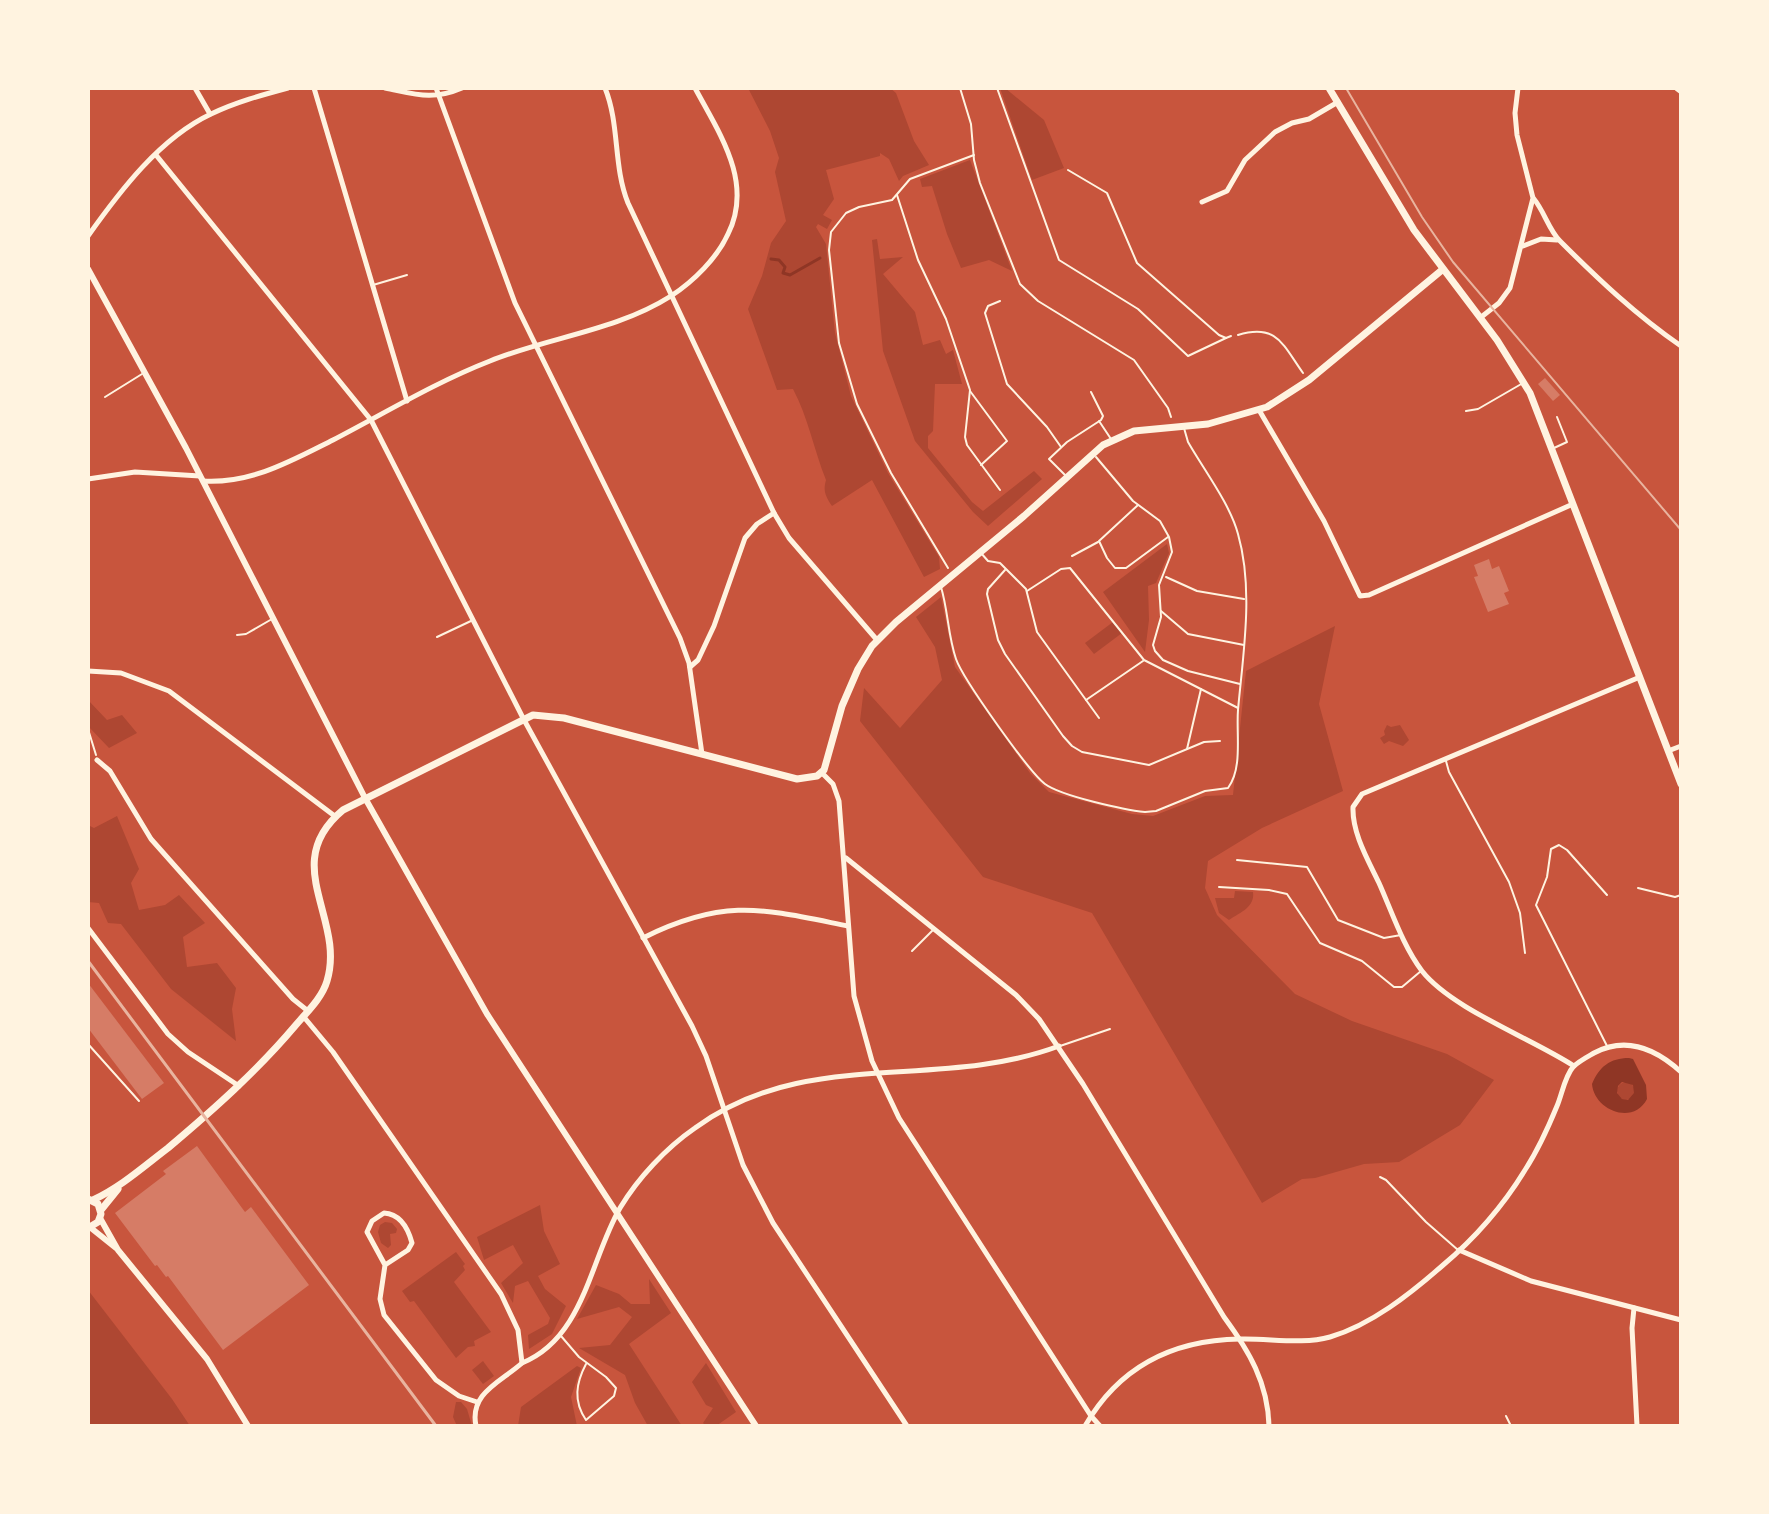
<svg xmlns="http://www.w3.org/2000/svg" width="1769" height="1514" font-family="Cabin,sans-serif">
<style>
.green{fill:#ae4732}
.water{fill:#8f3625;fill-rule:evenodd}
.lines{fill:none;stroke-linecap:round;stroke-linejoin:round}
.stream{stroke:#8f3625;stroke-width:3}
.building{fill:#d67c66}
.path{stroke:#fff3e0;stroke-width:2}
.service{stroke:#fff3e0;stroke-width:2}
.minor{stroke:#fff3e0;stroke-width:5}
.tertiary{stroke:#fff3e0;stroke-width:6}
.secondary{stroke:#fff3e0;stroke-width:7}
.tram{stroke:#e9b49f;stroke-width:2}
.rail{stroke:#e9b49f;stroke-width:3}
</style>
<rect width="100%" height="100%" fill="#c8553d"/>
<g class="green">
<path d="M748,88H890L896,93L914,141L929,165L903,176L899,181L889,159L880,153V156L826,170L834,199L823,215L832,220L827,229L818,224L816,227L826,244L835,333L851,396L888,473L939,557L940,569L924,577L872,480L832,506C825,495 823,491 826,480C814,450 808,417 793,389L777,390L748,309L762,276L771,243L786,221L775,172L779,158L770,131Z"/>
<polygon points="1000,88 1005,88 1044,120 1064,168 1032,180"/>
<polygon points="970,160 1012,271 989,260 961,268 947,234 932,186 922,187 920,179"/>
<polygon points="877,239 880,259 903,257 883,274 915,312 923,345 940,340 946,354 953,350 962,384 935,384 933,431 928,436 928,448 972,502 983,511 1034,471 1042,479 988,526 973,512 915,441 883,351 872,240"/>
<polygon points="1167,544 1169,553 1156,583 1148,586 1149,620 1145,652 1103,592"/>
<polygon points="941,597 955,667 1030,773 1049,792 1132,814 1153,816 1205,796 1233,795 1246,671 1335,626 1319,704 1343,791 1262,828 1208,861 1205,888 1217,915 1295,994 1352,1021 1447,1054 1494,1080 1460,1125 1399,1162 1364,1164 1315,1178 1302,1179 1262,1203 1092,913 983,877 860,721 864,688 900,728 942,680 935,647 916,617"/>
<polygon points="1113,622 1122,633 1094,654 1085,643"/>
<polygon points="88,700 107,720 122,715 137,733 109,748 88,726"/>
<polygon points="1387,725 1391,727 1400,725 1409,740 1403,746 1389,741 1384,744 1380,738 1385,735 1384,731"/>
<polygon points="117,816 139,869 131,883 139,910 165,905 179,895 205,923 183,937 187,967 217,963 236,988 232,1009 236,1041 171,989 121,924 108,923 99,903 88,902 88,825 94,828"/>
<path d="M1235,891L1253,892C1255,907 1241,912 1229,920L1219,913L1215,898H1234Z"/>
<circle cx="1626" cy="1091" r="9"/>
<polygon points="540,1205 544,1231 560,1264 538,1276 545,1289 566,1306 552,1334 529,1349 528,1335 548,1324 550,1318 528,1281 515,1286 513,1303 501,1283 523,1263 513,1245 484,1260 477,1237"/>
<polygon points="385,1222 392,1223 397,1229 396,1233 390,1234 391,1245 388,1248 381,1243 378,1232 380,1225"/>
<polygon points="456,1252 465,1264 463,1266 465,1270 454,1282 491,1332 474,1341 475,1346 468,1347 456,1358 414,1301 410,1302 402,1291"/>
<polygon points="649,1279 671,1313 629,1344 682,1426 648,1426 635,1403 625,1375 579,1348 610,1345 632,1317 619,1307 577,1319 596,1285 619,1294 631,1304 650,1304"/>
<polygon points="88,1290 172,1399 190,1426 88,1426"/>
<polygon points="483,1361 494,1376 483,1384 472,1370"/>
<polygon points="706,1363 736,1412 716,1426 706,1426 703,1423 713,1408 706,1405 692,1382"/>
<polygon points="577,1366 581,1368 571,1397 577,1426 518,1426 521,1407"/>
<polygon points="456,1402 461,1402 467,1409 472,1426 457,1426 453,1417"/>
</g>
<path class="water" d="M1629,1058L1633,1059L1646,1085L1647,1099C1633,1126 1594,1110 1592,1084C1599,1067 1610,1058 1629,1058ZM1622,1082L1633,1085L1634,1093L1628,1100L1622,1099L1617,1093L1618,1086Z"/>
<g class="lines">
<polyline class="stream" points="771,259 779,260 785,267 783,273 790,275 820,258"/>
</g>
<g class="building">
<polygon points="1545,378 1560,395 1553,401 1538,384"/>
<polygon points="1489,559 1492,569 1499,566 1509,591 1504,593 1509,604 1488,612 1474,577 1478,576 1474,565"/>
<polygon points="88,983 164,1083 142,1099 88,1028"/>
<polygon points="197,1146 242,1208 245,1212 251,1207 309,1285 223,1350 168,1276 166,1277 157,1265 155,1266 115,1213 166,1174 163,1171"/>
</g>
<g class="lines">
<g class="path">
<path d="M1238,335C1277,323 1283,345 1303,373"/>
<polyline points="88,729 96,755"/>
<polyline points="88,1044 139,1101"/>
</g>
<g class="service">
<polyline points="960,88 971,124 974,160 980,183 1020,284 1038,301 1134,360 1168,408 1171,417"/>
<polyline points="997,88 1059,260 1138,309 1188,356 1226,338"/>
<polyline points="1068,170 1107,193 1137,263 1219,335 1226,338 1231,336"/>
<polyline points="897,195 918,260 946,319 970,390 965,437 967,445 1000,490"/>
<polyline points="373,285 407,275"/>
<polyline points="1000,301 988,306 985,313 1007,384 1047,427 1061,447"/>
<polyline points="970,391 1007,441 981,465"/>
<polyline points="105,397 142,374"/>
<polyline points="1466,411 1478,409 1523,383"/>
<polyline points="1099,421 1111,439"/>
<polyline points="1554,448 1567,442 1557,417"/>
<polyline points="1096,457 1133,501 1160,521 1169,537 1172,552 1159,585 1161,617 1153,645 1155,651 1163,660 1188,671 1240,684"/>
<polyline points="1066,476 1049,459 1067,442 1101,420 1103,416 1091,392"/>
<polyline points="1138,505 1099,541 1107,558 1115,568 1126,568 1168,537"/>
<polyline points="981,553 988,561 1000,563 1026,589 1037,632 1099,718"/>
<polyline points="1072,556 1098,542"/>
<polyline points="948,568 891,473 857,404 839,343 829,250 831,232 846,213 859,207 892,200 910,179 974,155"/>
<polyline points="1005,570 988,589 987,594 998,640 1005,654 1063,736 1072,746 1082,752 1149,765 1204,742 1220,741"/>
<polyline points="1166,577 1197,591 1244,599"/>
<path d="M941,587C948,610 948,636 956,659C963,679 1029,772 1045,784C1061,796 1125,810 1145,812L1156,811L1205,791L1228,788C1243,768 1236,734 1238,710C1243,654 1254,590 1238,534C1230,504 1204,470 1188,442L1184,428"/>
<polyline points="1027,591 1061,569 1070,568 1144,660 1238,708"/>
<polyline points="1161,611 1188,634 1244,645"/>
<polyline points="237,635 246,634 272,619"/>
<polyline points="437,637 473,620"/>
<polyline points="1086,700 1143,661"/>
<polyline points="1187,749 1201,689"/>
<polyline points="1446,761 1449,772 1509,882 1520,913 1525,953"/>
<polyline points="1237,860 1307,867 1338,920 1384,938 1401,935"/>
<polyline points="1219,887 1269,890 1287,894 1320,943 1362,961 1394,987 1402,987 1421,971"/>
<polyline points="1638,888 1675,897 1681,895"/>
<polyline points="912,951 933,930"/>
<polyline points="1060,1046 1110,1029"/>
<polyline points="1607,1046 1536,905 1547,877 1551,849 1559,845 1567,850 1607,895"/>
<polyline points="1380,1177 1386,1180 1426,1222 1458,1250"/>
<path d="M561,1336L579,1357L606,1377L616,1388L614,1396L586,1420C573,1401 576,1383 586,1364"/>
<polyline points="1506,1416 1511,1426"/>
</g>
<g class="minor">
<polyline points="195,88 210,114"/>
<polyline points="314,88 407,401"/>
<path d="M385,88C415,94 432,101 462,88"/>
<polyline points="436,88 515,303 680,638 689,663 702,754"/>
<path d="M605,88C620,125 613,166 628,203L774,513L789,538L877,640"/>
<polyline points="156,155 371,420 523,718 692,1026 706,1056 743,1165 773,1223 907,1426"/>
<path d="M1534,199C1544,211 1549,230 1560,241C1598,279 1636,315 1681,346"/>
<polyline points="1202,202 1227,191 1245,160 1275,132 1292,123 1309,119 1338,102"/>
<path d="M88,236C120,191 160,138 211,114C236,102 262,95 288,88"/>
<polyline points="1523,246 1541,239 1557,240"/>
<polyline points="1480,318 1499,303 1510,288 1533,198 1517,135 1515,113 1518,88"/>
<polyline points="1259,410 1324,521 1360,596 1369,595 1573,504"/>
<polyline points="88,479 135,472 200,476"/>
<path d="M203,481C251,484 291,461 333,440C385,413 436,382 490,361C549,337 616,331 671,296C694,281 717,258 728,234C754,182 719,133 695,88"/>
<polyline points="690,667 698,660 714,626 745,538 757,524 774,513"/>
<polyline points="88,671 121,673 169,691 336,817"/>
<polyline points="1668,751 1681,746"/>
<polyline points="97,760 110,771 151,839 293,999 308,1011"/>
<polyline points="822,773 833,784 839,801 854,996 872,1061 899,1118 1091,1416 1100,1426"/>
<path d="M846,858L1016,995L1039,1019L1083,1084L1224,1317C1249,1351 1268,1383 1269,1426"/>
<polyline points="88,928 168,1034 188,1052 239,1086"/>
<path d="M643,938C725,897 763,909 848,926"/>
<path d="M303,1016L333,1052L501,1294L518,1330L522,1363C501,1382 469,1393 476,1426"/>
<path d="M1574,1066C1531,1038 1452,1009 1422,971C1403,946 1392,912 1379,883C1368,860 1352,833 1353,807L1362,794L1640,677"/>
<polyline points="1459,1250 1531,1281 1681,1320"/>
<path d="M385,1265L367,1232L372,1221L384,1213C400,1214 408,1228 412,1243L408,1250L385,1265L380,1299L384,1315L436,1380L459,1396L477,1402"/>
<polyline points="1634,1308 1632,1328 1637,1426"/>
<path d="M522,1363C584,1338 590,1260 620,1208C638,1178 666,1148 695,1128C806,1046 936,1092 1059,1046"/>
<path d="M1085,1426C1119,1367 1172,1340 1240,1339C1269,1338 1302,1345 1330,1337C1371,1325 1410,1294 1442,1266C1474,1239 1503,1206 1525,1170C1538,1150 1548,1128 1557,1106C1562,1094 1565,1076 1573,1067C1579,1061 1587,1057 1594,1053C1626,1036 1656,1049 1681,1072"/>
</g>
<g class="tertiary">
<polyline points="1677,88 1681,91"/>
<polyline points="88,269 186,448 365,798 487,1014 756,1426"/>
<polyline points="100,1218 118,1250 207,1359 248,1426"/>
<polyline points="91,1228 116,1248"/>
</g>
<g class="secondary">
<polyline points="1329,88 1414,230 1497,340 1530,393 1681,784"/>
<polyline points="88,1199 98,1204 101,1214 98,1222 88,1228"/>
<path d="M93,1200C121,1187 143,1167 168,1148C213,1110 257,1071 295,1026C307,1012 322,998 327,981C346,918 278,864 343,810L533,715L564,718L797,779L817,776L824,770L842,706L858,669L872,646L896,622L1024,516L1103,445L1134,431L1208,424L1267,407L1309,380L1442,270"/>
<polyline points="101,1210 118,1189"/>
</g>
<polyline class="tram" points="1346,88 1422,217 1453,262 1681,530"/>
<polyline class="rail" points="88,961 436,1426"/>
</g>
<rect width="1769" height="1514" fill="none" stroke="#fff3e0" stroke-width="180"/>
</svg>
